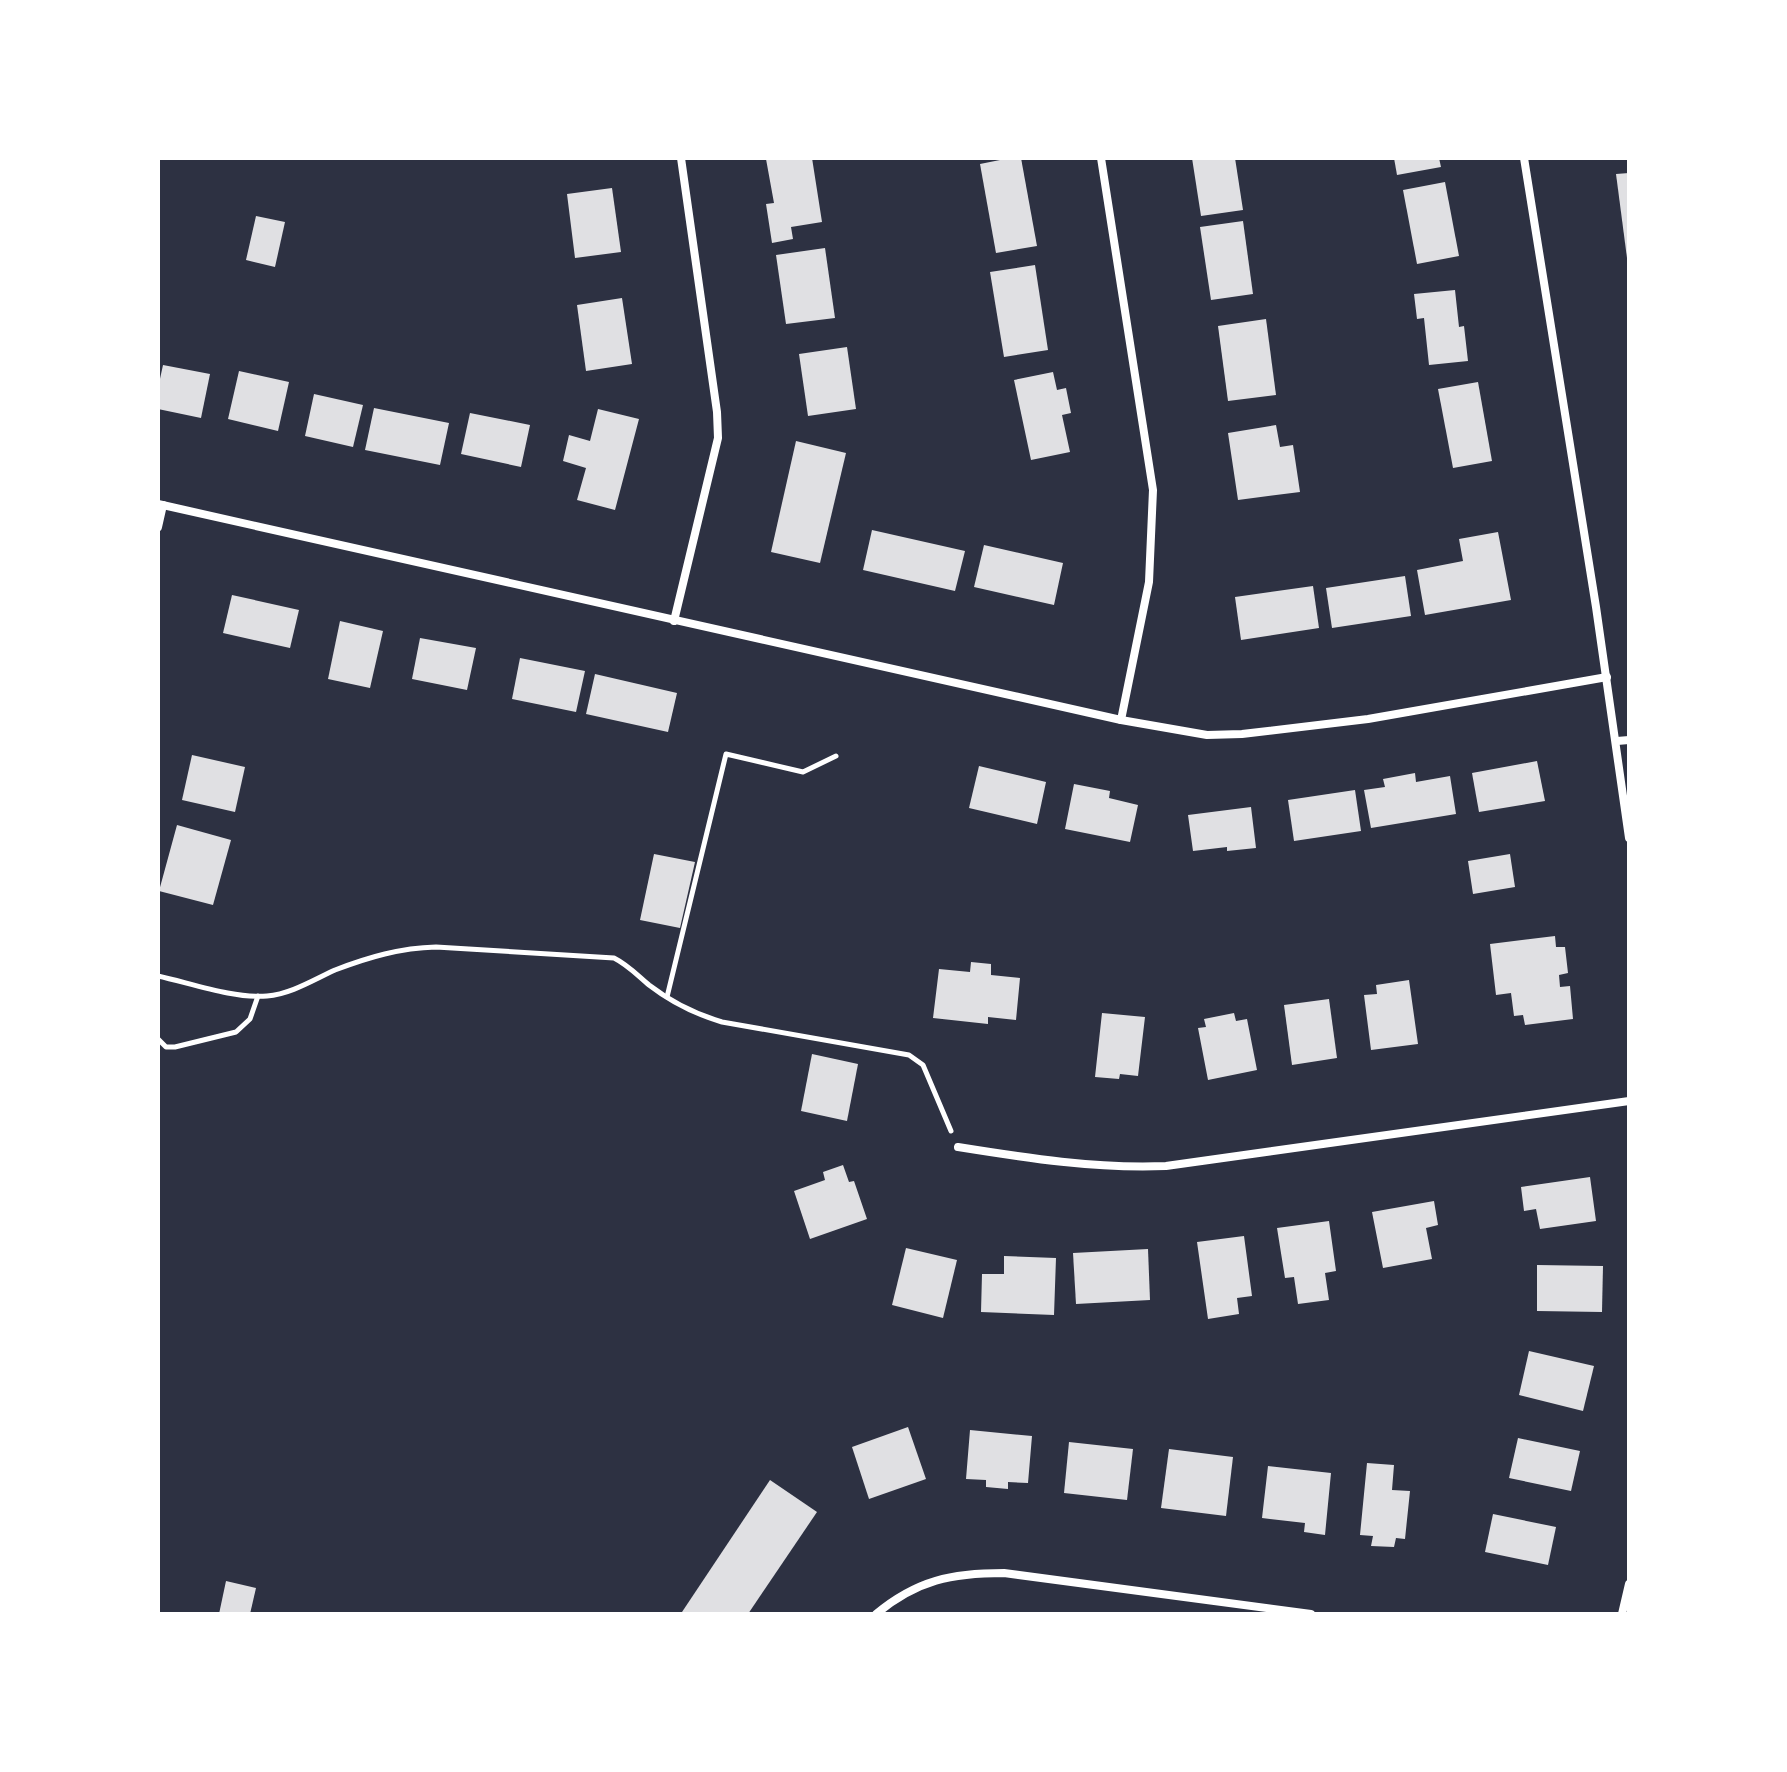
<svg xmlns="http://www.w3.org/2000/svg" width="1787" height="1772" font-family="Spectral,serif">
<style>
.building{fill:#e0e0e3}
.lines{fill:none;stroke-linecap:round;stroke-linejoin:round}
.path{stroke:#fff;stroke-width:5}
.minor{stroke:#fff;stroke-width:8}
</style>
<rect width="100%" height="100%" fill="#2d3142"/>
<g class="building">
<polygon points="812,158 822,222 791,227 793,239 772,243 766,204 774,203 766,159"/>
<polygon points="1010,158 1021,158 1037,246 996,253 980,164"/>
<polygon points="1192,158 1235,158 1243,210 1201,216"/>
<polygon points="1394,158 1439,158 1441,167 1397,175"/>
<polygon points="1629,173 1629,258 1627,258 1616,174"/>
<polygon points="1445,182 1459,256 1417,264 1403,190"/>
<polygon points="612,188 621,252 575,258 567,194"/>
<polygon points="256,216 285,222 275,267 246,260"/>
<polygon points="1243,221 1253,294 1211,300 1200,227"/>
<polygon points="825,248 835,318 786,324 776,255"/>
<polygon points="1035,265 1048,350 1004,357 990,272"/>
<polygon points="1455,290 1459,327 1464,326 1468,361 1429,365 1424,318 1417,319 1414,294"/>
<polygon points="622,298 632,364 586,371 577,305"/>
<polygon points="1266,319 1276,395 1228,401 1218,326"/>
<polygon points="847,347 856,409 808,416 799,354"/>
<polygon points="163,365 210,374 201,418 158,409 158,388"/>
<polygon points="239,371 289,382 278,431 228,419"/>
<polygon points="1053,372 1057,390 1066,388 1071,413 1062,415 1070,452 1031,460 1014,380"/>
<polygon points="1478,382 1492,461 1453,468 1438,389"/>
<polygon points="314,394 363,405 353,447 305,436"/>
<polygon points="374,408 449,423 440,465 365,450"/>
<polygon points="598,409 639,419 615,510 577,500 586,468 563,461 569,435 590,441"/>
<polygon points="470,413 530,425 521,467 461,454"/>
<polygon points="1276,425 1280,447 1293,445 1300,492 1238,500 1228,433"/>
<polygon points="796,441 846,453 820,563 771,552"/>
<polygon points="872,530 965,551 955,591 863,570"/>
<polygon points="1498,532 1511,600 1425,615 1417,570 1463,561 1459,539"/>
<polygon points="984,545 1063,563 1054,605 974,587"/>
<polygon points="1405,576 1411,616 1332,628 1326,588"/>
<polygon points="1313,586 1319,628 1241,640 1235,597"/>
<polygon points="232,595 299,610 290,648 223,633"/>
<polygon points="340,621 383,631 370,688 328,679"/>
<polygon points="420,638 476,648 467,690 412,679"/>
<polygon points="520,658 585,671 576,712 512,699"/>
<polygon points="595,674 677,693 668,732 586,714"/>
<polygon points="192,755 245,767 235,812 182,800"/>
<polygon points="1537,761 1545,801 1479,812 1472,773"/>
<polygon points="979,766 1046,782 1037,824 969,808"/>
<polygon points="1415,773 1416,782 1450,776 1456,814 1371,828 1364,790 1385,787 1383,779"/>
<polygon points="1074,784 1110,791 1109,798 1138,805 1130,842 1065,829"/>
<polygon points="1355,790 1361,831 1294,841 1288,800"/>
<polygon points="1251,807 1256,848 1227,851 1227,847 1193,851 1188,815"/>
<polygon points="177,825 231,840 213,905 159,891"/>
<polygon points="654,854 695,862 680,928 640,920"/>
<polygon points="1510,854 1515,887 1473,894 1468,861"/>
<polygon points="1555,936 1556,947 1565,947 1568,973 1559,975 1560,987 1570,986 1573,1019 1525,1025 1523,1015 1514,1016 1511,993 1496,995 1490,944"/>
<polygon points="971,962 991,964 991,975 1020,978 1016,1020 988,1017 988,1024 933,1018 939,969 970,972"/>
<polygon points="1409,980 1418,1044 1371,1050 1364,995 1377,994 1376,985"/>
<polygon points="1329,999 1337,1058 1292,1065 1284,1005"/>
<polygon points="1102,1013 1145,1017 1138,1076 1120,1074 1119,1079 1095,1077"/>
<polygon points="1234,1013 1236,1021 1247,1019 1257,1070 1208,1080 1198,1028 1206,1027 1204,1019"/>
<polygon points="812,1054 858,1064 847,1121 801,1111"/>
<polygon points="843,1165 849,1182 854,1181 867,1219 810,1239 794,1191 825,1180 823,1172"/>
<polygon points="1590,1177 1596,1221 1540,1229 1536,1209 1524,1211 1521,1187"/>
<polygon points="1434,1201 1438,1225 1426,1228 1432,1259 1383,1268 1372,1212"/>
<polygon points="1329,1221 1336,1271 1325,1273 1329,1300 1298,1304 1294,1277 1285,1278 1277,1228"/>
<polygon points="1244,1236 1252,1296 1237,1298 1239,1314 1208,1319 1197,1242"/>
<polygon points="906,1248 957,1260 943,1318 892,1305"/>
<polygon points="1148,1249 1150,1300 1076,1304 1073,1253"/>
<polygon points="1004,1256 1056,1258 1054,1315 981,1312 982,1274 1004,1274"/>
<polygon points="1537,1265 1603,1266 1602,1312 1537,1311"/>
<polygon points="1529,1351 1594,1366 1583,1411 1519,1395"/>
<polygon points="908,1427 926,1479 869,1499 852,1447"/>
<polygon points="970,1430 1032,1436 1028,1483 1008,1482 1008,1489 986,1487 986,1480 966,1479"/>
<polygon points="1518,1438 1580,1451 1571,1491 1509,1478"/>
<polygon points="1069,1442 1133,1449 1127,1500 1064,1493"/>
<polygon points="1169,1449 1233,1457 1226,1516 1161,1508"/>
<polygon points="1367,1463 1394,1465 1392,1490 1410,1491 1405,1539 1396,1538 1394,1547 1371,1546 1373,1536 1360,1535"/>
<polygon points="1268,1466 1331,1473 1325,1535 1304,1532 1305,1523 1262,1518"/>
<polygon points="770,1480 817,1512 748,1614 685,1614 682,1612"/>
<polygon points="1493,1514 1556,1527 1548,1565 1485,1552"/>
<polygon points="226,1581 256,1588 250,1614 219,1614"/>
</g>
<g class="lines">
<g class="path">
<path d="M158,976C190,983 235,999 267,996C291,994 313,980 335,970C369,957 400,948 436,947L614,958C628,965 637,975 649,985C671,1002 695,1014 722,1022L909,1055L923,1065L951,1131"/>
<polyline points="667,997 726,754 803,772 836,756"/>
<polyline points="158,1039 166,1047 175,1047 236,1032 250,1019 258,996"/>
</g>
<g class="minor">
<polyline points="1101,158 1153,490 1149,582 1121,720"/>
<polyline points="1524,158 1596,607 1629,838"/>
<polyline points="158,504 1121,720 1207,735 1242,734 1368,719 1607,677"/>
<polyline points="158,527 163,505"/>
<polyline points="674,621 718,438 717,412 681,158"/>
<polyline points="1617,741 1629,740"/>
<path d="M958,1147C1027,1158 1096,1169 1166,1166L1629,1101"/>
<path d="M876,1614C917,1580 952,1573 1004,1573L1311,1614"/>
<polyline points="1622,1614 1629,1584"/>
</g>
</g>
<rect width="1787" height="1772" fill="none" stroke="#ffffff" stroke-width="320"/>
</svg>
